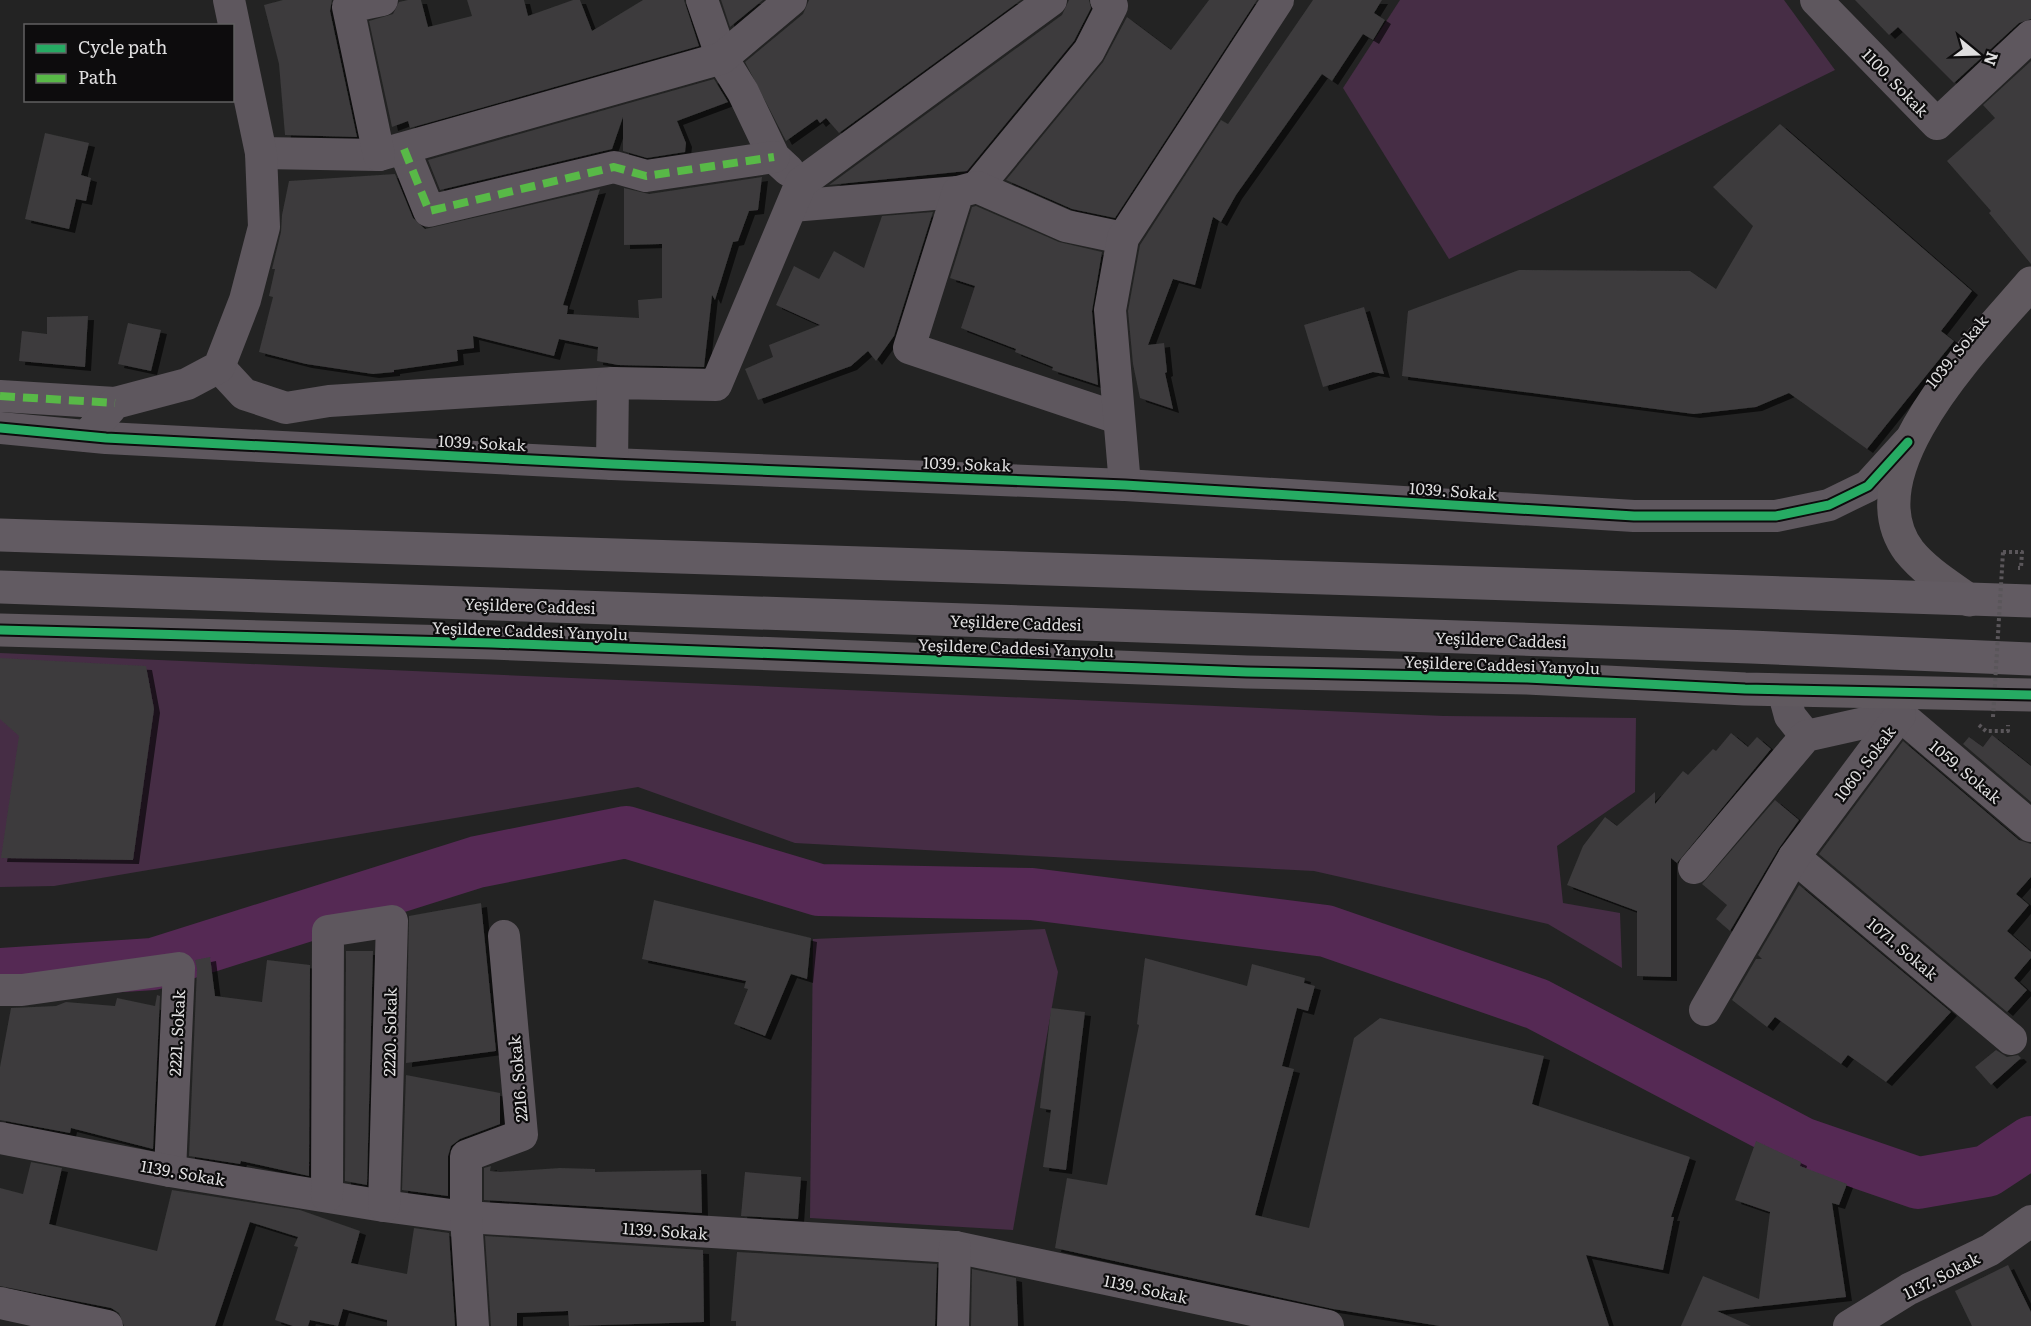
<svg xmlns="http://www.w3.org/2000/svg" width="2031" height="1326" font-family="Literata,serif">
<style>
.green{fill:#462d45}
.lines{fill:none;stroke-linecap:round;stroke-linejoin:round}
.river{stroke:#552954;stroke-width:52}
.building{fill:#3c3b3c;filter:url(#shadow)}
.path{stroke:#5a565a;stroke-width:4;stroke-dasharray:3 3;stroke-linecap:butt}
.minor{stroke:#5e575e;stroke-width:32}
.secondary{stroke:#60595f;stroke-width:33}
.trunk{stroke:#625b62;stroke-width:33}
.path-bridge{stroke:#5a565a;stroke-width:4;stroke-dasharray:3 3;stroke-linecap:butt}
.quiet{stroke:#58b947;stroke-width:8;stroke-dasharray:15 8;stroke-linecap:butt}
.cycleway-casing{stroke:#0d0c0d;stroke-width:13}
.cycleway{stroke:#26ab63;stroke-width:9}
.labels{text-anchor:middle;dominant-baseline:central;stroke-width:4.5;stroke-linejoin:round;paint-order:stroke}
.street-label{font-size:16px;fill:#dfdedf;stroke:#0d0c0d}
</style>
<defs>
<filter id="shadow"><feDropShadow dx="6" dy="4" stdDeviation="0" flood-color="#0009"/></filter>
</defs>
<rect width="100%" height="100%" fill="#232323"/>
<g class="green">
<polygon points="1400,0 1784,0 1835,70 1449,259 1343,88"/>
<polygon points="0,653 1444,716 1636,718 1635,792 1557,846 1563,903 1620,913 1622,968 1548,924 1314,871 795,843 638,787 54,886 0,887"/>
<polygon points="1045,929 1058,972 1013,1230 810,1218 813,939"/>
</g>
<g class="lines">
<polyline class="river" points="0,974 153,964 477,862 626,832 819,890 1032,894 1326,931 1537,1004 1802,1143 1918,1183 1987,1171 2031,1142"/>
</g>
<g class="building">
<polygon points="283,0 332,0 330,11 357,137 285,135 279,64 264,5"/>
<polygon points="408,0 421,0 428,27 472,16 467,0 524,0 528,16 573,0 580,0 592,31 643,0 684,0 699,46 410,128 408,121 392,127 369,21 393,14 399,2"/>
<polygon points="721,0 763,0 730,27"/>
<polygon points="809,0 1021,0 839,133 826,118 820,123 817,119 786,141 745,62 803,14"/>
<polygon points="1069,0 1089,0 1091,8 1074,41 967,171 829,185 1062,15"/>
<polygon points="1209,0 1257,0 1115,218 1072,209 1006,180 1103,62 1127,17 1171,50"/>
<polygon points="1313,0 1382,0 1374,13 1385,20 1373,40 1363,34 1332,81 1322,74 1236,195 1221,222 1213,217 1195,285 1173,279 1148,345 1164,343 1167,372 1165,373 1173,409 1140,398 1133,364 1128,311 1140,245 1221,120 1228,124"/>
<polygon points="1855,0 2031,0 2031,19 2019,23 1954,83 1898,27 1889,35"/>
<polygon points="2031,61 2031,264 1989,213 1991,211 1947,161 1995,118 1983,105"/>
<polygon points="714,79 728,102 677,121 686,143 685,152 647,158 623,151 623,117 612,149 440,190 428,160"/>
<polygon points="1780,124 1972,291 1941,331 1954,341 1867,449 1789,393 1756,407 1694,414 1402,376 1408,311 1519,270 1690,271 1716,289 1753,226 1713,187"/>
<polygon points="45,133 89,143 81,175 91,178 86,201 76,199 69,229 25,219"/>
<polygon points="395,174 413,218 425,229 600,189 563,305 568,306 567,314 639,318 638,300 662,298 662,244 624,245 624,188 649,194 762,177 758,210 749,211 738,241 733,242 715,300 712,295 704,367 618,365 597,361 598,347 559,339 554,356 473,336 474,348 457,350 458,361 394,370 394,372 373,374 306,364 259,352 273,297 269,296 275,269 272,269 281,232 282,215 289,181"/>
<polygon points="976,206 1059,242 1102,252 1092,311 1098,385 1052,370 1053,367 1015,352 1016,349 961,328 975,286 950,278 972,207"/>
<polygon points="933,212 894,336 876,361 868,351 851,366 758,400 745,369 773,357 769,345 820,325 776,305 794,266 819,279 834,251 864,268 882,216"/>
<polygon points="1364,307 1384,374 1373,372 1323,387 1304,325"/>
<polygon points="88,316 85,367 19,361 22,331 47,334 47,317"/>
<polygon points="128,323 161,330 151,371 118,364"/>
<polygon points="0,658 146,666 154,709 133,860 1,858 19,736 0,719"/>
<polygon points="1731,733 1748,747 1757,737 1771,749 1677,863 1671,858 1671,977 1637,976 1637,911 1567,885 1583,846 1605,817 1617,826 1655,792 1655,804 1683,771 1688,775 1713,749 1716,751"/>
<polygon points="1992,735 2031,766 2031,802 1963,744 1969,737 1983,747"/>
<polygon points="1903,741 2019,840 2031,844 2031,877 2016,894 2029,905 2007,931 2031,952 2031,958 2014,978 2027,990 2007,1012 1819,854"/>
<polygon points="1775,800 1799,820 1779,848 1730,931 1716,919 1727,905 1702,884"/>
<polygon points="1799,885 1951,1012 1886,1082 1848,1055 1841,1064 1775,1017 1767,1027 1732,1000 1756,959 1762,959 1758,955"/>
<polygon points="654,900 811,938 807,979 791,974 765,1036 734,1024 748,989 744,988 746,981 642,959"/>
<polygon points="481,903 496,1051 406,1063 409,916"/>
<polygon points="346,951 373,951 367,1185 345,1181"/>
<polygon points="210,957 215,996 262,1002 267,960 310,965 309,1176 241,1161 240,1164 189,1156 197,969 195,960"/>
<polygon points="1145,958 1247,986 1252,964 1305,978 1304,983 1315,986 1308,1011 1297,1008 1282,1066 1294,1069 1255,1215 1309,1228 1354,1038 1380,1018 1544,1056 1532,1104 1690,1157 1671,1217 1674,1217 1663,1270 1586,1255 1609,1326 1440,1326 1333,1309 1055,1248 1067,1178 1107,1185 1139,1025 1137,1024"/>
<polygon points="157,995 160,996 153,1149 71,1128 70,1133 0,1120 0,1067 11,1008 56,1006 66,1002 115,1006 117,998 155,1006"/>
<polygon points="1051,1008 1085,1012 1066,1170 1043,1167 1051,1110 1040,1108"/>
<polygon points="1996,1050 2007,1057 2018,1055 2021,1058 1991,1085 1975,1067"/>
<polygon points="406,1075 500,1093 500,1124 460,1139 451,1146 448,1156 448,1196 402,1190"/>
<polygon points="1756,1141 1801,1162 1800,1166 1847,1184 1839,1205 1832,1203 1846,1297 1717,1311 1751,1326 1681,1326 1703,1276 1759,1299 1770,1212 1735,1200"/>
<polygon points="31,1162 62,1168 49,1224 157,1251 172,1190 300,1210 360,1231 351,1263 407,1274 414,1228 449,1233 455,1326 387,1326 387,1320 343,1309 338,1326 310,1320 308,1326 293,1326 275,1320 298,1247 294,1246 298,1237 250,1222 215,1326 124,1326 119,1313 111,1308 0,1286 0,1188 23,1194"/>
<polygon points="491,1166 490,1171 500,1172 560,1168 595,1169 595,1172 701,1170 702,1213 484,1200 484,1168"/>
<polygon points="745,1172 801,1177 798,1219 741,1216"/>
<polygon points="485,1236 703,1250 704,1322 569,1326 568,1311 517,1313 517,1326 491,1326"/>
<polygon points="737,1252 937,1264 935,1326 736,1326 736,1321 731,1321"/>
<polygon points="2008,1265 2031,1312 2031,1326 1972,1326 1955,1291"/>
<polygon points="972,1269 1016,1278 1018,1326 971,1326"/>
</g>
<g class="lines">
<g class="path">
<polyline points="2003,552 2022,552 2021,568 2018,568"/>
<polyline points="1979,725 1986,731 2008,731 2008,725"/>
</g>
<g class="minor">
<polyline points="702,0 722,58 743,92 774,157 788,170"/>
<polyline points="1816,0 1937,124 2031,36"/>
<polyline points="404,149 429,211 614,167 646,176 774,157"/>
<polyline points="261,153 379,155 722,58 791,0"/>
<polyline points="379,155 348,7 382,0"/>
<polyline points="977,187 1089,51 1112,6 1106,0"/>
<polyline points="792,206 958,192"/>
<polyline points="219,367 244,394 286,408 329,401 613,383"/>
<polyline points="0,396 115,403"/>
<polyline points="1118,418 909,348 958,192 977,187 1066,226 1123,238"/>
<polyline points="0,428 106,438 612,464 1125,485 1634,516 1776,516 1829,505 1868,486 1908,442"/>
<polyline points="87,436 115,403 187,384 219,367 245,300 264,227 261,153 229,0"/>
<polyline points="612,464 613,383 716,385 801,183 1051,0"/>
<polyline points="1125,485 1110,310 1123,238 1278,0"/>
<polyline points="1783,690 1790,716 1806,736"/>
<polyline points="1900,715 2031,826"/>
<polyline points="1794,857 2011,1039"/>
<polyline points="1694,868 1806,736 1900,715"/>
<polyline points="0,990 22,990 179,968 170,1171"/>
<polyline points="1705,1010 1794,857 1900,715"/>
<polyline points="0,1138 170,1171 384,1206 466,1217 955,1247 1328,1326"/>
<polyline points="327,1196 328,931 392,921 384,1206"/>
<polyline points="0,1303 107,1326"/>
<polyline points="473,1326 466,1217 466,1156 522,1135 504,936"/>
<polyline points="953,1326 955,1247"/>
<polyline points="1849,1326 1909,1289 1990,1250 2031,1221"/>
</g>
<g class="secondary">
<path d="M1969,600C1948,585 1925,571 1909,551C1849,471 1982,341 2031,283"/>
<polyline points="0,630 492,643 1247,672 1527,678 1745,689 2031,695"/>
</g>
<g class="trunk">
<polyline points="0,535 2031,601"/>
<polyline points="0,587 1751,647 2031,659"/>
</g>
<polyline class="path-bridge" points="1993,717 2003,552"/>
<g class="quiet">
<polyline points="404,149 429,211 614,167 646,176 774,157"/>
<polyline points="0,396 115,403"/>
</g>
<g class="cycleway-casing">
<g id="cycleway">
<polyline points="0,428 106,438 612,464 1125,485 1634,516 1776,516 1829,505 1868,486 1908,442"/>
<polyline points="0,630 492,643 1247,672 1527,678 1745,689 2031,695"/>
</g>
</g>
<use href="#cycleway" class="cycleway"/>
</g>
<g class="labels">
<g class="street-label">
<text transform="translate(1896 82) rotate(46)">1100. Sokak</text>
<text transform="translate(1956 351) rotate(-51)">1039. Sokak</text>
<text transform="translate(482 442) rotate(3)">1039. Sokak</text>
<text transform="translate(967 463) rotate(2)">1039. Sokak</text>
<text transform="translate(1453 490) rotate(4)">1039. Sokak</text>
<text transform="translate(530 605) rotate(2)">Yeşildere Caddesi</text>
<text transform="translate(1016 622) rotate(2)">Yeşildere Caddesi</text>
<text transform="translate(530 630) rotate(2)">Yeşildere Caddesi Yanyolu</text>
<text transform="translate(1501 639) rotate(2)">Yeşildere Caddesi</text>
<text transform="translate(1016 647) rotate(2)">Yeşildere Caddesi Yanyolu</text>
<text transform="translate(1502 664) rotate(2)">Yeşildere Caddesi Yanyolu</text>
<text transform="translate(1864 763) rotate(-53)">1060. Sokak</text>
<text transform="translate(1966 771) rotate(40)">1059. Sokak</text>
<text transform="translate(1903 948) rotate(40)">1071. Sokak</text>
<text transform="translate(389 1032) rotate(-89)">2220. Sokak</text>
<text transform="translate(176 1033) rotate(-87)">2221. Sokak</text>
<text transform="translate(517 1079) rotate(-95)">2216. Sokak</text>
<text transform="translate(183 1172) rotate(10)">1139. Sokak</text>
<text transform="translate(665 1230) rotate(4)">1139. Sokak</text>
<text transform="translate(1941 1275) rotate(-27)">1137. Sokak</text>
<text transform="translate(1146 1288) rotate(12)">1139. Sokak</text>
</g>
</g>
<rect x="24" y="24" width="210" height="78" fill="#0d0c0d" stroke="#616061" stroke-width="1.5"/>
<rect x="36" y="44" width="30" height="9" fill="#26ab63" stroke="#616061" stroke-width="1.5"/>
<text x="78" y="54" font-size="18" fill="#dfdedf">Cycle path</text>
<rect x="36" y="74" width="30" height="9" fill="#58b947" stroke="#616061" stroke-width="1.5"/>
<text x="78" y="84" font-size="18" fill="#dfdedf">Path</text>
<g transform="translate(1977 54) rotate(109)" stroke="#0d0c0d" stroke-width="4.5" paint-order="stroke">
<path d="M0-4.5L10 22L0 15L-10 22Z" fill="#dfdedf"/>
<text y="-9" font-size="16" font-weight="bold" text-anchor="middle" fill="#dfdedf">N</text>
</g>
</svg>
